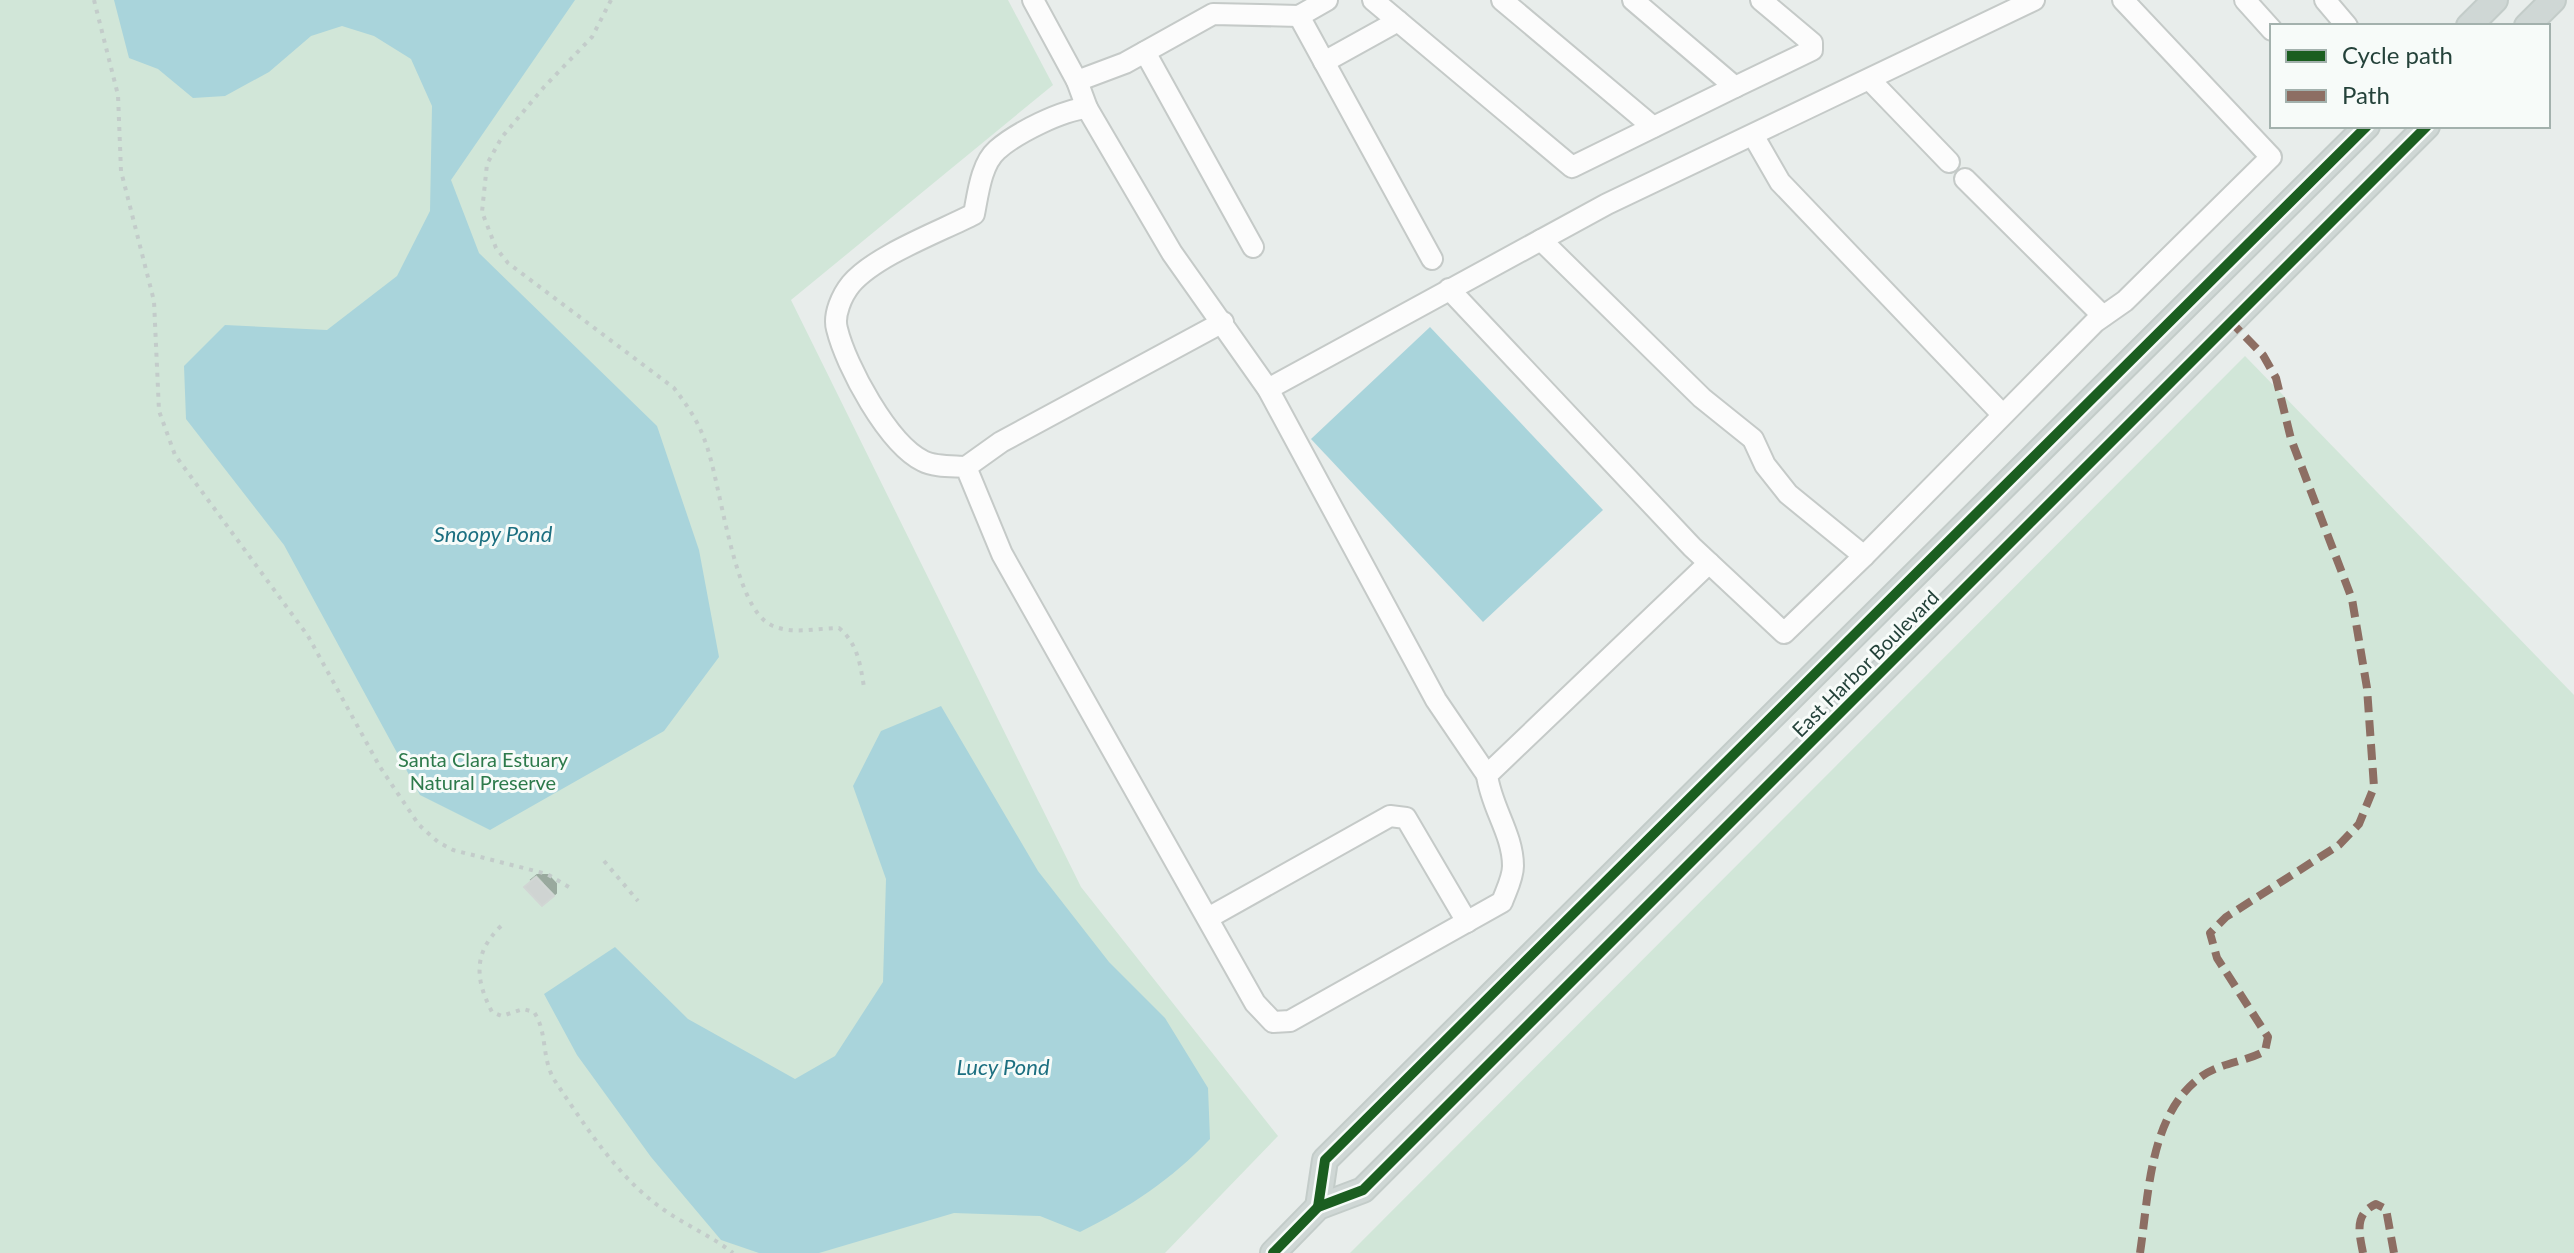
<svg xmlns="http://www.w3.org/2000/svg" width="2574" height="1253" font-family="Lato,sans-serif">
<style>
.green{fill:#d1e6d8}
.water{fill:#a9d4db}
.building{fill:#cfd4d2;stroke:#d1d6d4;stroke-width:2;filter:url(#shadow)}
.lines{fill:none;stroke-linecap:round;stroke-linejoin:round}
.minor-casing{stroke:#c5cac8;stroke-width:24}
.major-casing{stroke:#c3ccc9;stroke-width:28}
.path{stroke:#c3ccca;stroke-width:4;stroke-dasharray:4 6;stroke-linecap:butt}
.minor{stroke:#fcfcfc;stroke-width:20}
.major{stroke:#cfd7d5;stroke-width:24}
.quiet{stroke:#8d6e63;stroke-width:8;stroke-dasharray:16 8;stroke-linecap:butt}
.cycleway-casing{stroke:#f7fbf9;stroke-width:15}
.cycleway{stroke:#1b5e20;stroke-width:10}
.labels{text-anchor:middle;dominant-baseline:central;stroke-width:6;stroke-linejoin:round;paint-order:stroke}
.street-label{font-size:20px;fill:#24423a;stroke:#f7fbf9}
.park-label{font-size:20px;fill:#2d7a4b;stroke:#f7fbf9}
.water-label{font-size:22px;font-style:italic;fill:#1c6f80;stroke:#f7fbf9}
</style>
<defs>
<filter id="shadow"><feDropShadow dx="7" dy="-7" stdDeviation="0" flood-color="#0004"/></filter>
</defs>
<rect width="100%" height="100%" fill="#e8edeb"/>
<g class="green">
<polygon points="0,0 1008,0 1053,85 791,300 1081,887 1278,1136 1165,1253 0,1253"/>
<polygon points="2245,356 2574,695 2574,1253 1350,1253"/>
</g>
<g class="water">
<polygon points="114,0 575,0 451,180 479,253 657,426 699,550 719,657 664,731 490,830 420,795 284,545 186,419 184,366 225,325 327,330 397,276 430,211 432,106 411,59 374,36 342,26 311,36 269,72 225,96 193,98 158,69 129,58"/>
<polygon points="1430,327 1603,510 1483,622 1311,439"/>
<path d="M941,706L1038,871L1109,962L1165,1018L1208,1088L1210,1139C1171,1180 1130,1207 1080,1232L1040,1216L954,1213L819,1253H759L721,1240L651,1157L577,1055L544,994L615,947L688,1019L795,1079L835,1056L883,982L886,879L853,786L881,731Z"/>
</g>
<polygon class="building" points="536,877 554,896 542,906 524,887"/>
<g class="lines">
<g class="minor-casing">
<g id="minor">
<polyline points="1033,0 1077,81 1087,108 1172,253 1268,389 1436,700 1487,775"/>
<polyline points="1373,0 1572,167 1735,87 1633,0"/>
<polyline points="1502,0 1653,127"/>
<polyline points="2245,0 2272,30"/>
<polyline points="2325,0 2347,26"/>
<polyline points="1299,16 1432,259"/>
<polyline points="1145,52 1253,247"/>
<polyline points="1324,62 1398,21"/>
<polyline points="1870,80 1949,162"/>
<polyline points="1077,81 1125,63 1213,14 1299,16 1327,0"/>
<polyline points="1735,87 1812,50 1812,43 1761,0"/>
<path d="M1087,108C1062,110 1016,133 997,150C981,164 978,194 974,214C939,232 876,255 851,284C842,295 833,315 837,329C846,366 888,444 923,461C934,467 953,466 966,467L1002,554L1255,1003L1273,1022L1290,1021L1502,902C1506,891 1513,878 1513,866C1513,834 1491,807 1487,775L1709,563"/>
<polyline points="1753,135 1780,182 2002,414"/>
<polyline points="1965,179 2103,316"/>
<polyline points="1541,240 1702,398 1753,439 1765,465 1788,494 1864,556 2095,322 2125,301 2271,157 2123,0"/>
<polyline points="1449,289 1692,547 1784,633 1864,556"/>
<polyline points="1268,389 1607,204 2034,0"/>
<polyline points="966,467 1001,442 1223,322"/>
<polyline points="1208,918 1390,816 1406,818 1467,922"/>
</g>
</g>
<g class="major-casing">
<g id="major">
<polyline points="2469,26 2495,0"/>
<polyline points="2527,26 2553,0"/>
<polyline points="1318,1207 1325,1160 2367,126"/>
<polyline points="1273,1253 1318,1207 1363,1190 2427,126"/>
</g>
</g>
<g class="path">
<polyline points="94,0 118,95 121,171 154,301 159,411 175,455 308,636 380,767 419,825 438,842 453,850 547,874 574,890"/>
<path d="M611,0L592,37L544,87L502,137L487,164L482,212L496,248L508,263L674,388C687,405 698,421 705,441C721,482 733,607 771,625C791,635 817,628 839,628C858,644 860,664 864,687"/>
<polyline points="604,861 638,901"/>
<path d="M501,926C473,953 475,979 492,1012L502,1016L523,1009L534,1012C548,1033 541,1059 555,1081C583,1123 616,1174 656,1204C680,1223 709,1234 733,1253"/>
</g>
<use href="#minor" class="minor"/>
<use href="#major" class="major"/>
<g class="quiet">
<path d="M2140,1253C2149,1194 2149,1114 2202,1076C2220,1063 2245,1062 2265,1051L2268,1037L2217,958L2210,933L2226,917L2339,845L2359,824L2374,787L2367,688L2352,599L2291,439L2276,378L2263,355L2231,322"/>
<path d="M2363,1253C2359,1232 2354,1214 2376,1204L2386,1209L2394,1253"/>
</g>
<g class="cycleway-casing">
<g id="cycleway">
<polyline points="1318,1207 1325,1160 2367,126"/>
<polyline points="1273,1253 1318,1207 1363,1190 2427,126"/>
</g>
</g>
<use href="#cycleway" class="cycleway"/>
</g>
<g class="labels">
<g class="street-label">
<text transform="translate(1865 663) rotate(-45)">East Harbor Boulevard</text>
</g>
<g class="park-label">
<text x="483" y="759">Santa Clara Estuary<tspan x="483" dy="23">Natural Preserve</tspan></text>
</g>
<g class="water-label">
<text x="493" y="533">Snoopy Pond</text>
<text x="1003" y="1066">Lucy Pond</text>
</g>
</g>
<rect x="2270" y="24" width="280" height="104" fill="#f7fbf9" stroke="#a3b1ad" stroke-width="2"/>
<rect x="2286" y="50" width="40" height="12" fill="#1b5e20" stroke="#a3b1ad" stroke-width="2"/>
<text x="2342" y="64" font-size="24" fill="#24423a">Cycle path</text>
<rect x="2286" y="90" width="40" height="12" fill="#8d6e63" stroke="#a3b1ad" stroke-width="2"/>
<text x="2342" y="104" font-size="24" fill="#24423a">Path</text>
</svg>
